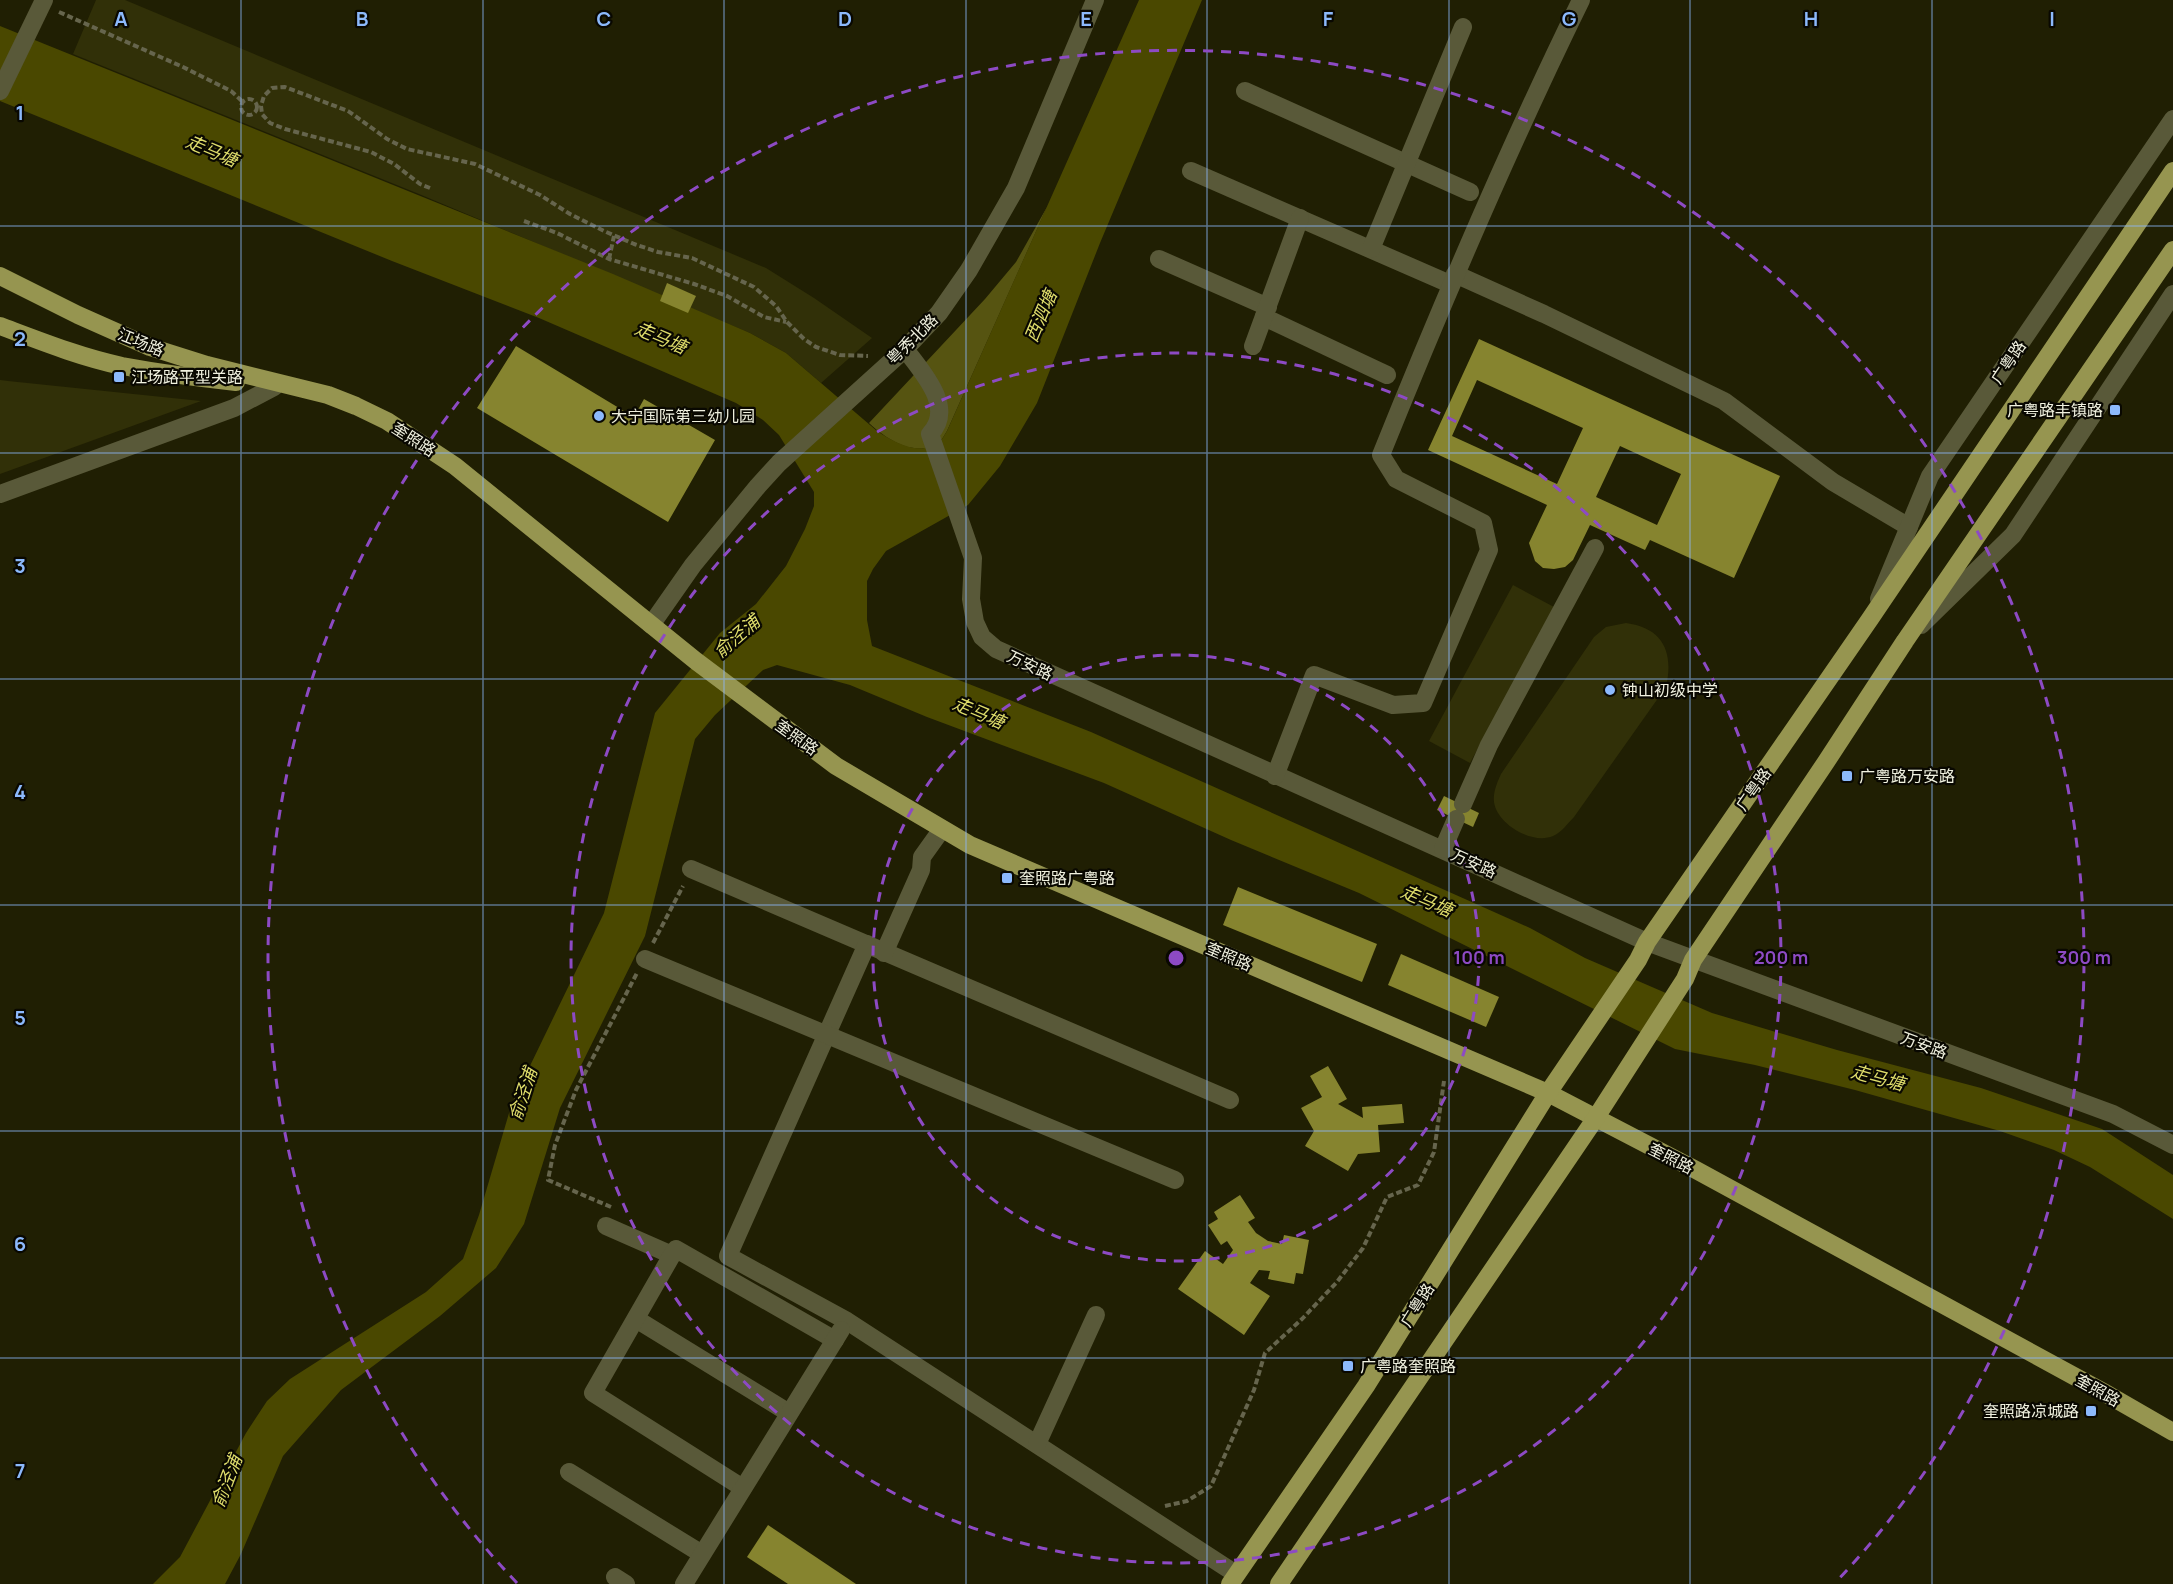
<svg xmlns="http://www.w3.org/2000/svg" width="2173" height="1584" font-family="Manrope,'Noto Sans SC',sans-serif">
<style>
.green{fill:#313008}
.forest{fill:#565411}
.water{fill:#4a4800}
.building{fill:#86842f;fill-rule:evenodd}
.lines{fill:none;stroke-linecap:round;stroke-linejoin:round}
.path{stroke:#66654d;stroke-width:4;stroke-dasharray:6 3;stroke-linecap:butt}
.minor{stroke:#595939;stroke-width:18}
.major{stroke:#969550;stroke-width:18}
.grid{fill:none;stroke:#8cb9fc;stroke-width:1.5;stroke-opacity:0.55}
.ring{fill:none;stroke:#8d4ac4;stroke-width:3;stroke-dasharray:10 8}
.poi-dot{fill:#8cb9fc;stroke:#090801;stroke-width:2}
.labels{text-anchor:middle;dominant-baseline:central;stroke-width:4.5;stroke-linejoin:round;paint-order:stroke}
.street-label{font-size:16px;fill:#f0f1df;stroke:#090801}
.poi-label{font-size:16px;fill:#f0f1df;stroke:#090801;text-anchor:start}
.water-label{font-size:18px;font-style:italic;fill:#dfdd6b;stroke:#090801}
.grid-label{font-size:20px;text-anchor:middle;font-weight:bold;fill:#8cb9fc;stroke:#090801;stroke-width:4.5;stroke-linejoin:round;paint-order:stroke}
.centre{fill:#8d4ac4;stroke:#090801;stroke-width:3}
.ring-label{font-size:18px;text-anchor:middle;font-weight:bold;fill:#8d4ac4;stroke:#090801;stroke-width:4.5;stroke-linejoin:round;paint-order:stroke}
</style>
<rect width="100%" height="100%" fill="#201f03"/>
<g class="green">
<polygon points="96,0 125,0 766,268 814,298 872,338 821,383 786,353 750,333 419,194 73,54"/>
<polygon points="0,380 8,381 201,401 0,474"/>
<polygon points="1513,585 1554,607 1470,763 1429,741"/>
<path d="M1626,623C1663,628 1674,652 1666,687L1574,817C1568,823 1561,833 1553,836C1532,845 1497,824 1494,802C1493,792 1497,783 1501,774L1594,637L1606,627Z"/>
</g>
<path class="forest" d="M1047,207L947,431C945,434 942,440 939,442C916,459 886,439 869,423L985,299L1016,262Z"/>
<path class="water" d="M1139,0H1202L1100,243L1037,403L1000,466L968,505L886,551L873,569L867,581V620L872,646L1091,732L1530,928L1585,958L1712,1013L1837,1050L1981,1088L2102,1129L2173,1175V1219L2090,1167L2054,1150L2000,1131L1855,1090L1755,1065L1675,1049L1359,893L1231,840L1104,783L927,717L850,685L777,665L763,670L715,715L695,739L645,936L560,1108L524,1224L496,1268L440,1316L341,1390L283,1456L241,1554L225,1584H153L180,1557L246,1433L267,1401L290,1379L426,1292L463,1259L479,1215L512,1103L604,913L655,713L720,633L756,604L786,566L805,529L814,506V492L779,435L763,420L736,403L539,318L392,261L0,101V26L613,274L750,333L786,353L877,431C894,442 919,457 939,442C942,440 945,434 947,431Z"/>
<g class="building">
<polygon points="667,283 696,296 688,313 660,301"/>
<path d="M1479,339L1780,476L1734,578L1650,540L1645,550L1590,525L1573,560L1565,567L1554,569L1543,568L1535,561L1529,543L1547,505L1428,450ZM1477,380L1583,428L1557,484L1452,436ZM1620,446L1681,474L1657,525L1596,497Z"/>
<polygon points="516,346 634,417 644,399 715,440 668,522 477,408"/>
<polygon points="1444,796 1479,813 1473,827 1437,810"/>
<polygon points="1238,887 1377,944 1362,982 1223,925"/>
<polygon points="1401,954 1499,997 1486,1027 1388,985"/>
<polygon points="1328,1066 1347,1099 1338,1104 1363,1118 1362,1107 1402,1104 1404,1123 1378,1125 1380,1152 1358,1154 1348,1171 1305,1146 1314,1131 1301,1108 1322,1097 1310,1076"/>
<polygon points="1240,1195 1255,1218 1248,1222 1256,1233 1268,1241 1282,1244 1284,1235 1309,1240 1303,1274 1296,1273 1294,1284 1268,1279 1270,1271 1259,1270 1250,1283 1270,1296 1244,1335 1178,1289 1205,1251 1223,1264 1233,1250 1227,1241 1221,1245 1208,1225 1218,1219 1214,1212"/>
<polygon points="768,1525 856,1584 788,1584 747,1557"/>
</g>
<g class="lines">
<g class="path">
<polyline points="59,12 183,67 231,91 243,102"/>
<circle cx="249" cy="107" r="8"/>
<polyline points="430,188 420,184 394,164 371,152 285,129 270,123 262,114 261,106 264,96 272,88 285,87 348,111 387,139 407,149 475,164 540,195 570,214 604,231 634,244 658,252 692,258 754,287 776,306 787,322 804,339 816,347 840,355 868,356"/>
<polyline points="524,221 557,233 609,259 694,284 727,296 764,317 786,322"/>
<polyline points="609,259 614,236"/>
<polyline points="653,943 683,886"/>
<polyline points="611,1207 548,1180 555,1145 576,1090 637,973"/>
<polyline points="1165,1506 1187,1501 1211,1486 1254,1390 1265,1353 1302,1319 1337,1282 1363,1248 1387,1197 1418,1185 1434,1152 1444,1081"/>
</g>
<g class="minor">
<polyline points="0,91 44,0"/>
<polyline points="1245,91 1470,192"/>
<polyline points="1191,171 1450,284"/>
<polyline points="1371,249 1463,27"/>
<polyline points="1159,259 1268,307"/>
<polyline points="1455,274 1544,314 1724,401 1833,482 1909,527"/>
<polyline points="1264,317 1387,375"/>
<polyline points="1253,346 1300,218"/>
<path d="M905,349C921,371 956,407 930,434L973,558L971,599L975,622L982,637L996,649L1647,942L2113,1114L2173,1145"/>
<polyline points="0,494 234,408 274,387"/>
<polyline points="1879,599 1930,476 2173,119"/>
<polyline points="651,625 693,565 758,486 779,463 905,349 939,313 969,270 1016,188 1095,0"/>
<polyline points="1921,625 2013,535 2173,294"/>
<path d="M1275,776L1314,675L1393,705L1423,703L1489,550L1483,523L1396,479L1381,455C1443,301 1508,149 1581,0"/>
<polyline points="1463,804 1489,745 1595,548"/>
<polyline points="1443,849 1456,819"/>
<polyline points="691,869 1230,1100"/>
<polyline points="867,944 728,1256 847,1321 1236,1574"/>
<polyline points="884,953 921,870 922,857 942,829"/>
<polyline points="645,959 1175,1180"/>
<polyline points="606,1226 672,1255"/>
<polyline points="636,1319 789,1413"/>
<polyline points="1037,1444 1096,1315"/>
<polyline points="569,1472 702,1554"/>
<polyline points="743,1488 593,1393 672,1255 676,1249 835,1340"/>
<polyline points="615,1577 626,1584"/>
<polyline points="684,1584 841,1330"/>
</g>
<g class="major">
<polyline points="0,276 78,315 150,347 207,365 328,395 356,406 387,421 455,466 696,661 836,766 970,845 1548,1093 1696,1170 2105,1393 2173,1432"/>
<path d="M0,326C40,341 80,357 122,366C160,373 198,378 236,382"/>
<polyline points="1230,1584 1366,1386 1548,1093 1638,960 1647,942 1870,619 2173,171"/>
<polyline points="1279,1584 1595,1119 1685,979 1693,960 1826,762 1905,641 2173,250"/>
</g>
</g>
<path class="grid" d="M241,0V1584M483,0V1584M724,0V1584M966,0V1584M1207,0V1584M1449,0V1584M1690,0V1584M1932,0V1584M0,226H2173M0,453H2173M0,679H2173M0,905H2173M0,1131H2173M0,1358H2173"/>
<g class="ring">
<circle cx="1176" cy="958" r="303"/>
<circle cx="1176" cy="958" r="605"/>
<path d="M517 1583A908 908 0 1 1 1835 1583"/>
</g>
<g class="poi-dot">
<rect x="113" y="371" width="12" height="12" rx="3"/>
<rect x="2109" y="404" width="12" height="12" rx="3"/>
<circle cx="599" cy="416" r="6"/>
<circle cx="1610" cy="690" r="6"/>
<rect x="1841" y="770" width="12" height="12" rx="3"/>
<rect x="1001" y="872" width="12" height="12" rx="3"/>
<rect x="1342" y="1360" width="12" height="12" rx="3"/>
<rect x="2085" y="1405" width="12" height="12" rx="3"/>
</g>
<g class="labels">
<g class="street-label">
<text transform="translate(912 339) rotate(-45)">粤秀北路</text>
<text transform="translate(141 342) rotate(22)">江场路</text>
<text transform="translate(2008 362) rotate(-56)">广粤路</text>
<text transform="translate(414 439) rotate(33)">奎照路</text>
<text transform="translate(1030 665) rotate(25)">万安路</text>
<text transform="translate(797 737) rotate(36)">奎照路</text>
<text transform="translate(1753 789) rotate(-55)">广粤路</text>
<text transform="translate(1474 863) rotate(24)">万安路</text>
<text transform="translate(1229 956) rotate(23)">奎照路</text>
<text transform="translate(1924 1045) rotate(20)">万安路</text>
<text transform="translate(1671 1158) rotate(27)">奎照路</text>
<text transform="translate(1417 1305) rotate(-58)">广粤路</text>
<text transform="translate(2098 1390) rotate(29)">奎照路</text>
</g>
<g class="poi-label">
<text x="131" y="377">江场路平型关路</text>
<text x="2103" y="410" text-anchor="end">广粤路丰镇路</text>
<text x="611" y="416">大宁国际第三幼儿园</text>
<text x="1622" y="690">钟山初级中学</text>
<text x="1859" y="776">广粤路万安路</text>
<text x="1019" y="878">奎照路广粤路</text>
<text x="1360" y="1366">广粤路奎照路</text>
<text x="2079" y="1411" text-anchor="end">奎照路凉城路</text>
</g>
<g class="water-label">
<text transform="translate(212 150) rotate(23)">走马塘</text>
<text transform="translate(1040 316) rotate(-67)">西泗塘</text>
<text transform="translate(661 337) rotate(23)">走马塘</text>
<text transform="translate(736 636) rotate(-41)">俞泾浦</text>
<text transform="translate(979 712) rotate(23)">走马塘</text>
<text transform="translate(1427 900) rotate(23)">走马塘</text>
<text transform="translate(1878 1077) rotate(15)">走马塘</text>
<text transform="translate(522 1094) rotate(-72)">俞泾浦</text>
<text transform="translate(226 1481) rotate(-69)">俞泾浦</text>
</g>
</g>
<g class="grid-label">
<text x="121" y="26">A</text>
<text x="362" y="26">B</text>
<text x="604" y="26">C</text>
<text x="845" y="26">D</text>
<text x="1086" y="26">E</text>
<text x="1328" y="26">F</text>
<text x="1569" y="26">G</text>
<text x="1811" y="26">H</text>
<text x="2052" y="26">I</text>
<text x="20" y="120">1</text>
<text x="20" y="346">2</text>
<text x="20" y="573">3</text>
<text x="20" y="799">4</text>
<text x="20" y="1025">5</text>
<text x="20" y="1251">6</text>
<text x="20" y="1478">7</text>
</g>
<circle cx="1176" cy="958" r="9" class="centre"/>
<g class="ring-label">
<text x="1479" y="964">100 m</text>
<text x="1781" y="964">200 m</text>
<text x="2084" y="964">300 m</text>
</g>
</svg>
